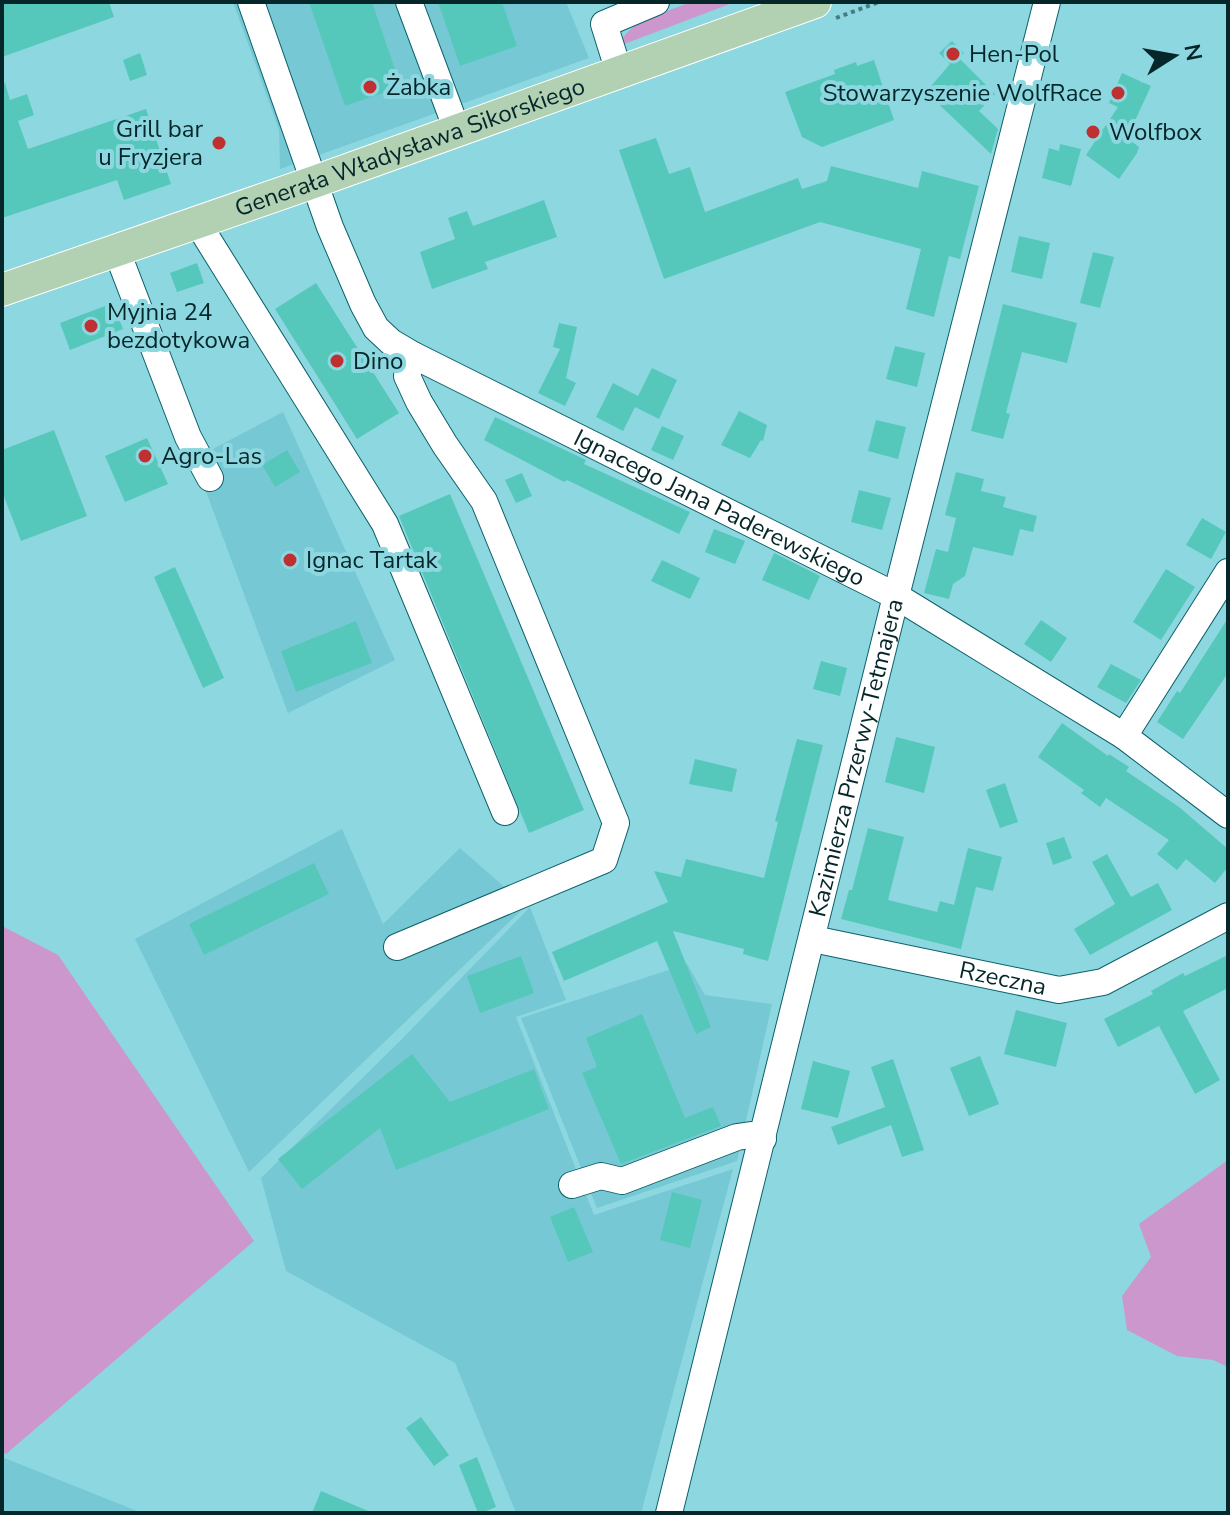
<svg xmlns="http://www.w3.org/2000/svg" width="1230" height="1515" font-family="'Nunito Sans',sans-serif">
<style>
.built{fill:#76c9d4}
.green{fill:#cb97cd}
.building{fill:#56c8bb}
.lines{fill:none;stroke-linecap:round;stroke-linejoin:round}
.minor-casing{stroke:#0b616a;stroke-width:28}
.major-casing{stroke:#fff;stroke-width:34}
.path{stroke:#477c81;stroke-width:4;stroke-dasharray:4 4;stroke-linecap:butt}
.minor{stroke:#fff;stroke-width:26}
.major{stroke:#b2d1b3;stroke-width:32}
.poi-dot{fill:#bf3031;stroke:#8dd7e0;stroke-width:3}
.labels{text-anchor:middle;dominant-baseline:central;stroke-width:8;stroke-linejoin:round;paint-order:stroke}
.poi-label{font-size:24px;fill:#06272a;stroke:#8dd7e0;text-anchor:start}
.street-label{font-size:24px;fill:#06272a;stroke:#8dd7e0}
</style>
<rect width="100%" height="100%" fill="#8dd7e0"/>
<g class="built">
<polygon points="233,2 566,2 589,58 280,169 279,130"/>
<polygon points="283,412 395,660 288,713 194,459"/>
<polygon points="342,829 383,924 460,848 526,906 249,1172 135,939"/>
<polygon points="530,907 566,1000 516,1017 594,1215 733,1169 641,1513 516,1513 455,1363 286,1271 261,1178 402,1039"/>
<polygon points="687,964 705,995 772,1004 737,1161 597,1208 521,1018"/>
<polygon points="2,1457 142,1513 2,1513"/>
</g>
<g class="green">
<path d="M691,2H735L619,46C627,20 668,12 691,2Z"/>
<polygon points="2,926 58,955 254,1241 6,1454 2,1452"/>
<polygon points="1228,1160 1228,1367 1213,1360 1177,1356 1127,1330 1122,1296 1151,1257 1139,1224"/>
</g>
<g class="building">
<polygon points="2,2 109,2 114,17 2,57"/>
<polygon points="309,2 372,2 401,87 345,106"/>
<polygon points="438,2 502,2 517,46 460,66"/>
<polygon points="952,41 964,53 959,58 995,94 979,111 998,129 991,154 926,92 950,64 939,53"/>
<polygon points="140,53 147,75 130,81 123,60"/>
<polygon points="874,60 894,120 822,147 802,137 785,92 835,74 834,70 856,62 857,66"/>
<polygon points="1122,73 1151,86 1127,138 1139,147 1137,153 1119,179 1086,155 1118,107 1109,103"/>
<polygon points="5,83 10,100 27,94 34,115 18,121 28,149 146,109 171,184 124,200 117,180 2,218 2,84"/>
<polygon points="656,138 669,174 690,167 705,212 798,178 802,189 827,181 831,166 918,188 922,171 979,186 960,259 949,256 934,317 906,309 921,249 820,222 664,279 619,150"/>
<polygon points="1060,144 1081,149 1071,186 1042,178 1049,148 1059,151"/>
<polygon points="544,200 557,237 485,262 488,269 432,289 420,252 455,239 448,218 467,211 473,226"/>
<polygon points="1019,236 1050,243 1042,279 1011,272"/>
<polygon points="1093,252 1114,257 1100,308 1080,303"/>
<polygon points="197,263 204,283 177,292 170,273"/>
<polygon points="316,283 399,413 357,439 275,309"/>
<polygon points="113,303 123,329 70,350 60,323"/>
<polygon points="1003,304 1077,323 1067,363 1022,352 1006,413 1010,414 1003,439 971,431"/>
<polygon points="559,323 577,327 566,378 576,383 565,406 538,393 560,349 553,347"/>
<polygon points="895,346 925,353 917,387 886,379"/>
<polygon points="652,368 677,380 659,419 635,407 623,431 596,417 613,383 638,396"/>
<polygon points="739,411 767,425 763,441 761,440 750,458 721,445"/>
<polygon points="495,417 586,460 584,464 690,512 679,534 567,480 564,482 484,440"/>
<polygon points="876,420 906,427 898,459 868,451"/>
<polygon points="662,426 684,436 673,460 651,450"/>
<polygon points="54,430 87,516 21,541 2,491 2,450"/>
<polygon points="147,438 168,484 125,502 105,456"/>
<polygon points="287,450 300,472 275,487 262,465"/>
<polygon points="956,472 984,479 981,491 1006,497 1003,507 1037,516 1033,532 1020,529 1013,556 973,547 965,576 953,584 949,599 924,593 936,549 948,552 956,518 945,515"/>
<polygon points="522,473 532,496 516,503 505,480"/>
<polygon points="859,490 891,498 882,530 851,522"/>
<polygon points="450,494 584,810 529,833 399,516"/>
<polygon points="1202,518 1226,532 1211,559 1186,545"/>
<polygon points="714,529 745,541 735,564 705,552"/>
<polygon points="774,553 820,576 809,600 762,580"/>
<polygon points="662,560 700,578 690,599 651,581"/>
<polygon points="175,567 224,678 203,688 154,577"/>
<polygon points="1166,569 1195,587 1161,640 1133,622"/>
<polygon points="1228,618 1228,673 1183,739 1157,722 1177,691 1180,693"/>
<polygon points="1041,620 1067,638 1051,662 1024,644"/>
<polygon points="356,621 372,663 296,692 281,651"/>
<polygon points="821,661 847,668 840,696 813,689"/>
<polygon points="1111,664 1141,680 1126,703 1097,687"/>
<polygon points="1062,723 1108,756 1109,754 1129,767 1126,771 1179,807 1228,849 1228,867 1215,883 1186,859 1177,870 1157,854 1169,840 1106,798 1100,807 1081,793 1084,790 1038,757"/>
<polygon points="896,737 935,747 924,793 885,782"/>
<polygon points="797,739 823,745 768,961 743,954 744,949 673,931 711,1027 696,1034 657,941 564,981 552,952 668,902 654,871 681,877 686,859 764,878 778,822 775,821"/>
<polygon points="695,759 737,769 732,792 689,784"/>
<polygon points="1005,783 1018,822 1000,828 986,790"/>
<polygon points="868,828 904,837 888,900 937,912 940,901 954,905 968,848 1002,857 993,891 976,887 961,949 841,919 849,890 852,890"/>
<polygon points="1064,837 1072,858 1053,865 1046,843"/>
<polygon points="1107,854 1131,897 1158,883 1172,910 1090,955 1074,929 1115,904 1092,862"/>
<polygon points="314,863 329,894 204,955 189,924"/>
<polygon points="1228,955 1228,988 1183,1011 1220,1080 1195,1094 1159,1026 1118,1047 1104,1019 1153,994 1151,991 1183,973 1185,976"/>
<polygon points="521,956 534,993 480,1013 467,976"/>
<polygon points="1016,1010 1067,1023 1056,1067 1004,1054"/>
<polygon points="642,1014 685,1118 713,1107 721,1126 621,1164 582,1073 597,1067 586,1038"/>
<polygon points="412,1054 450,1102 534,1069 549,1109 396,1170 380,1128 302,1189 278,1159"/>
<polygon points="980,1056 999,1104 969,1116 950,1068"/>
<polygon points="893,1059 924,1150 902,1157 891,1125 838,1145 831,1127 885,1107 871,1067"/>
<polygon points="813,1061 850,1071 838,1118 801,1109"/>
<polygon points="672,1192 702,1200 690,1248 660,1240"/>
<polygon points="574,1207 593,1252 568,1262 550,1217"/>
<polygon points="421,1417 449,1455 434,1466 406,1428"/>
<polygon points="477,1457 496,1507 481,1513 478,1513 459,1465"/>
<polygon points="321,1491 373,1513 312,1513"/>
</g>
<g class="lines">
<g class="minor-casing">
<g id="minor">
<path id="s1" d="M251,2L330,227L363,304L376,328L391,342L413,355L896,596L1124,736L1228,815"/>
<polyline points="409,2 457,130"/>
<polyline points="619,72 604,24 656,2"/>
<polyline points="197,222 385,524 505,812"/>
<polyline points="116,249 188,437 210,478"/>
<polyline points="1124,736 1228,572"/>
<path id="s2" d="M813,939L1059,990L1103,982L1228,916"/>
<polyline points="397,947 604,860 616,823 484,501 445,445 419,402 407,376 413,355"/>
<polyline points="572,1185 601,1176 622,1181 737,1137 751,1135 763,1139"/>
<path id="s3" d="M669,1513L896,596L1047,2"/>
</g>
</g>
<g class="major-casing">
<g id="major">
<path id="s4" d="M2,290L314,182L815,2"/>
</g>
</g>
<polyline class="path" points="836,18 879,2"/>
<use href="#minor" class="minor"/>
<use href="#major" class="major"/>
</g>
<g class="poi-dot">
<circle cx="953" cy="54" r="8"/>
<circle cx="370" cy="87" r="8"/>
<circle cx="1118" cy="93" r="8"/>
<circle cx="1093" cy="132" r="8"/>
<circle cx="219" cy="143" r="8"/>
<circle cx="91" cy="326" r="8"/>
<circle cx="337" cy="361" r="8"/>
<circle cx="145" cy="456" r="8"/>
<circle cx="290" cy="560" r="8"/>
</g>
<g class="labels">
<g class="poi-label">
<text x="969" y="54">Hen-Pol</text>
<text x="386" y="87">Żabka</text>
<text x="1102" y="93" text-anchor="end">Stowarzyszenie WolfRace</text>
<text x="203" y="129" text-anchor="end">Grill bar<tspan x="203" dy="28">u Fryzjera</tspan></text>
<text x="1109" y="132">Wolfbox</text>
<text x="107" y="312">Myjnia 24<tspan x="107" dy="28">bezdotykowa</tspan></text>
<text x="353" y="361">Dino</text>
<text x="161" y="456">Agro-Las</text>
<text x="306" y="560">Ignac Tartak</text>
</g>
<g class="street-label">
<text stroke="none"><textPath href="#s4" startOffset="432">Generała Władysława Sikorskiego</textPath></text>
<text stroke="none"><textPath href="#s1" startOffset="738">Ignacego Jana Paderewskiego</textPath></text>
<text stroke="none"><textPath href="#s3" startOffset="778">Kazimierza Przerwy-Tetmajera</textPath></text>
<text stroke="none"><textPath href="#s2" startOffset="194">Rzeczna</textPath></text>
</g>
</g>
<rect width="1230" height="1515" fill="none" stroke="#06272a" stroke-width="8"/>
<g transform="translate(1174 56) rotate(79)" stroke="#8dd7e0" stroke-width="6" paint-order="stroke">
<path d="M0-6L14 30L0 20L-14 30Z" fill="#06272a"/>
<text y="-12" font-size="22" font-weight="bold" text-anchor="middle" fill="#06272a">N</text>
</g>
</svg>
